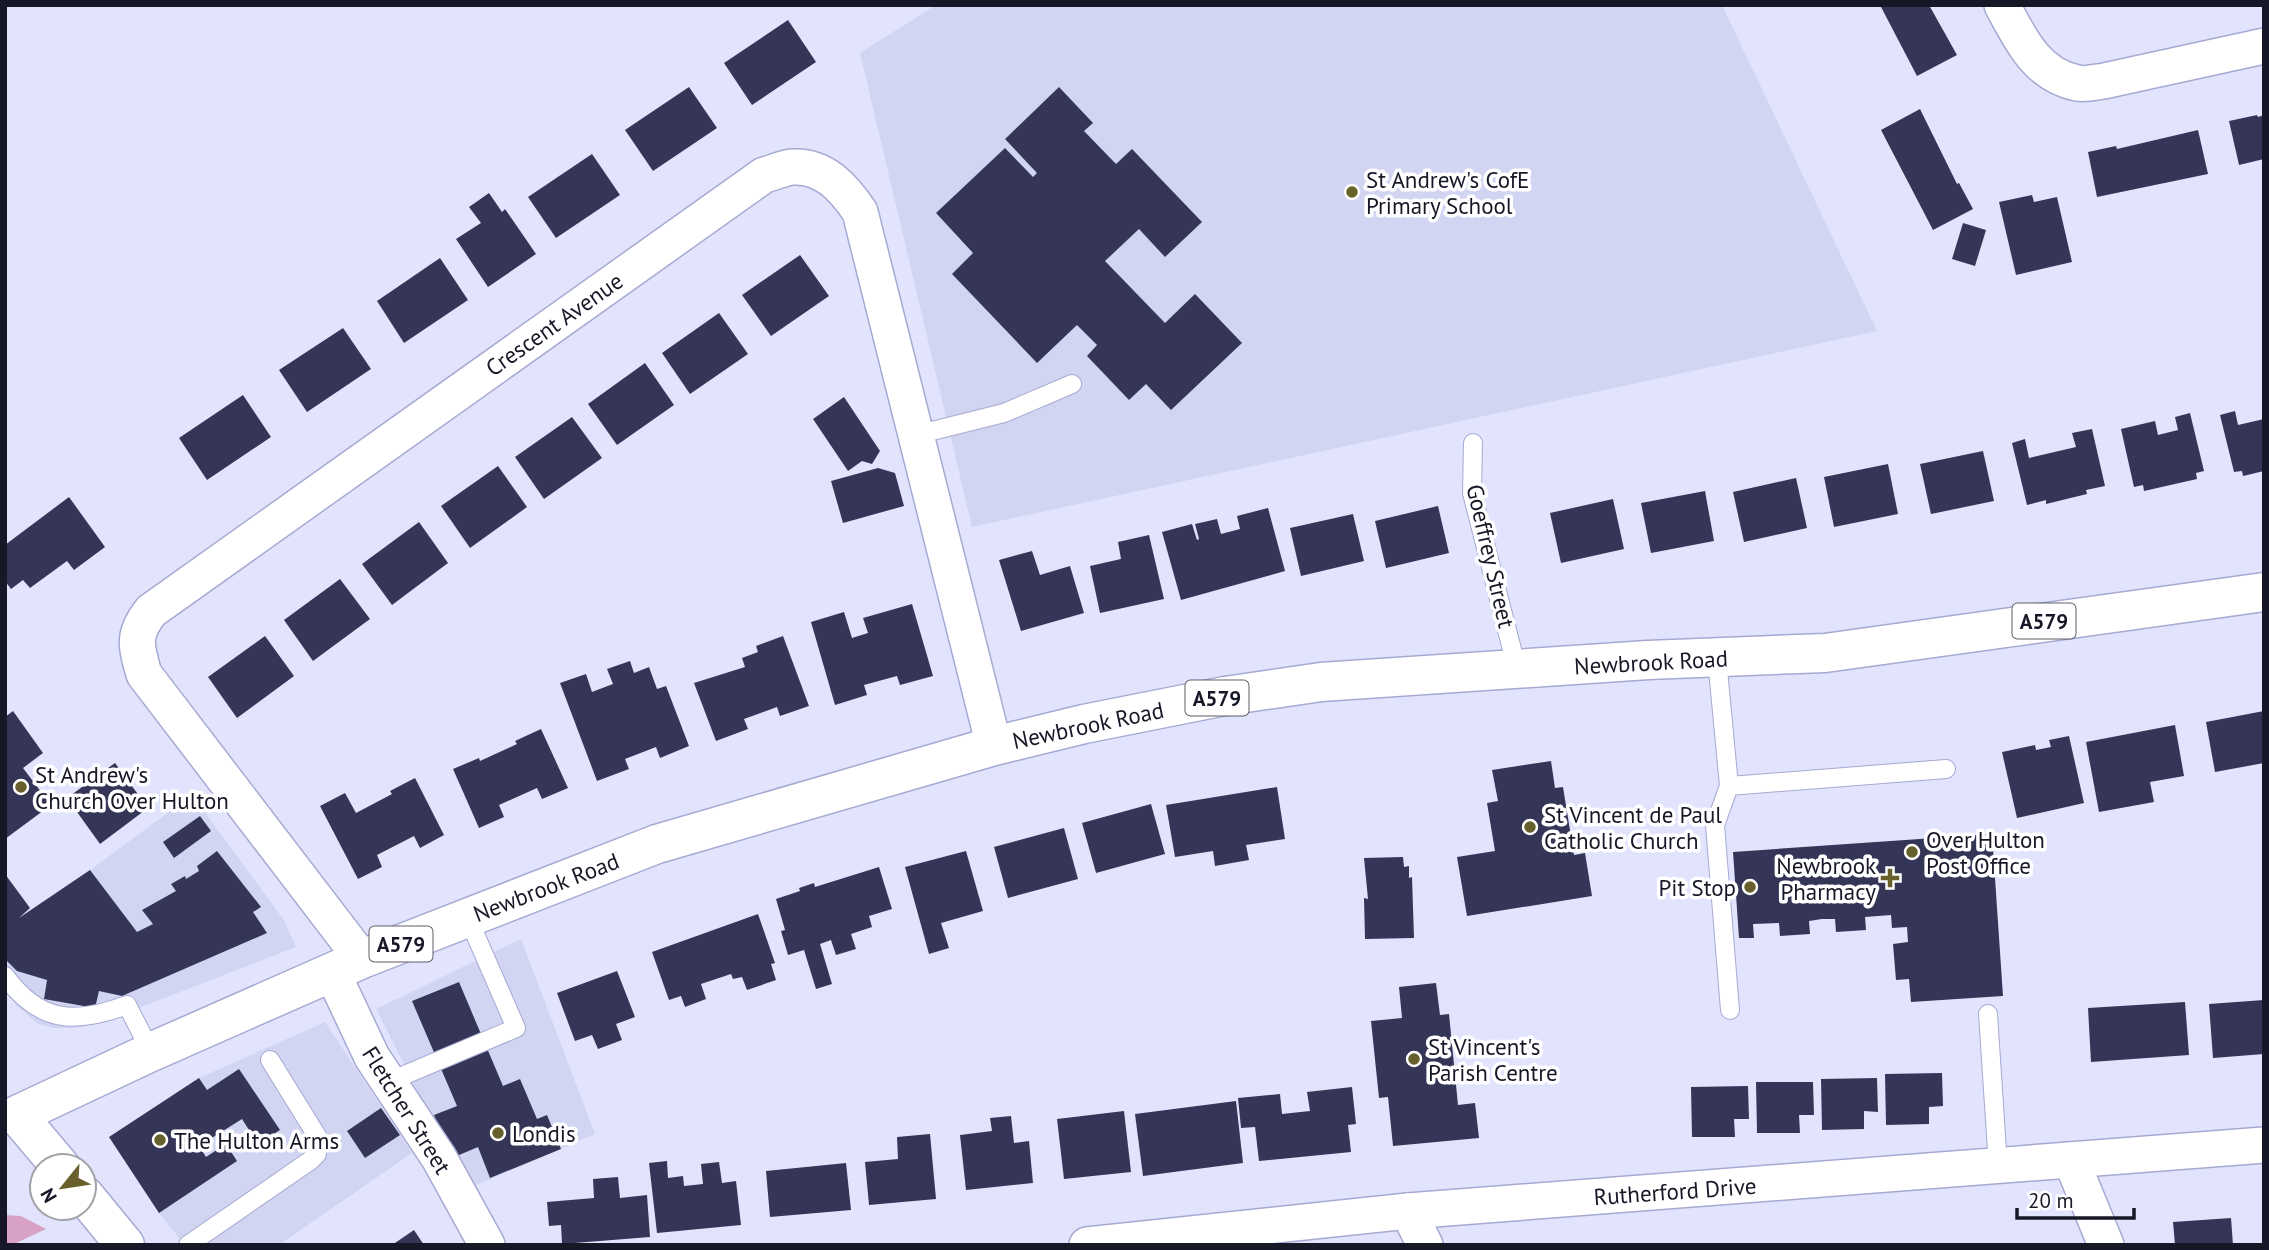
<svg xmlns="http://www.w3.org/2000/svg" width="2269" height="1250" font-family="'PT Sans',sans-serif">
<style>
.built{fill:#d2d5f2}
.green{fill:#d8a2c4}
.building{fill:#353657}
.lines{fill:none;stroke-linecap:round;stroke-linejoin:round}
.lane-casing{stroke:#a6a9d2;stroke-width:20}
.street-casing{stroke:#a6a9d2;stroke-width:38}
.highway-casing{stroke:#a6a9d2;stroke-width:41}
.lane{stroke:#fff;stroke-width:18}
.street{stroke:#fff;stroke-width:35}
.highway{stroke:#fff;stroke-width:38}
.poi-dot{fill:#67602c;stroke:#fff;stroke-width:2.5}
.labels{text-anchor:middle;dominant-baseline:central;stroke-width:7;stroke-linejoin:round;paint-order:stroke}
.shield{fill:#fff;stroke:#5d5d68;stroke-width:2}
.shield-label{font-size:21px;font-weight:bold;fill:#171827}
.poi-label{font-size:23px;fill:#171827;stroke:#fff;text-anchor:start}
.street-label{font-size:23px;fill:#171827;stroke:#fff}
</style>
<rect width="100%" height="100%" fill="#e2e4fe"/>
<g class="built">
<polygon points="936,5 1722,5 1877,331 972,527 860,53"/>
<polygon points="192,795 284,920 296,947 108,1020 76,1028 54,1028 38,1024 17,1006 5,989 5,927 90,870"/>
<polygon points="521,939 595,1134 467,1189 376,1009"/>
<polygon points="325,1022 412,1153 279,1245 185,1245 159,1213 109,1137 199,1078"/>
</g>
<polygon class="green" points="5,1215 21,1216 46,1229 12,1245 5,1245"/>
<g class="building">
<polygon points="1880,5 1929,5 1957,55 1917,76"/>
<polygon points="788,20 816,62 752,105 724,63"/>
<polygon points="689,87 717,128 653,171 625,130"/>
<polygon points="1059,87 1093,123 1084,131 1116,164 1132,149 1202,222 1165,257 1139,229 1105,261 1165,323 1195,294 1242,343 1171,410 1146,384 1129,400 1087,356 1097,345 1077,325 1037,363 952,274 973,253 936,213 1005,148 1033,177 1037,173 1005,139"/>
<polygon points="1920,109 1957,184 1959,183 1973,209 1933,230 1881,130"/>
<polygon points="2257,115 2258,117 2264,115 2264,159 2239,165 2229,121"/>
<polygon points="2198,130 2208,174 2097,197 2088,152 2116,146 2117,149"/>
<polygon points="592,154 620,195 556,238 528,197"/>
<polygon points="489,193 502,212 505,209 536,254 488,287 456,239 481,223 469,207"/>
<polygon points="2032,195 2034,202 2057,197 2072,262 2016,275 1999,202"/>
<polygon points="1963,223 1986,230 1975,266 1952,259"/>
<polygon points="800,255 829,296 771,336 742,295"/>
<polygon points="440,258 468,300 404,343 377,301"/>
<polygon points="719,313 748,354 690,394 662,353"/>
<polygon points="343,328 371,369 307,412 279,370"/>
<polygon points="645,363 674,405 617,445 588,404"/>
<polygon points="243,395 271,437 207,480 179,438"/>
<polygon points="844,397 880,451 872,464 862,461 848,471 813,419"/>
<polygon points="2235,411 2238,425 2264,419 2264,471 2243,476 2242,471 2234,472 2220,415"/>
<polygon points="2190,413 2204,471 2196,473 2197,479 2144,491 2143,485 2134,487 2121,429 2155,421 2158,435 2178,430 2175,417"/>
<polygon points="572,417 602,458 544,499 515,457"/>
<polygon points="2092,429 2105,486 2086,490 2087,494 2046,504 2046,500 2027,505 2012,443 2025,439 2029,458 2076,447 2072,433"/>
<polygon points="1983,451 1994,501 1931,514 1920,464"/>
<polygon points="1888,464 1898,514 1834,527 1824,477"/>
<polygon points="498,466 527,507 470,548 441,506"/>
<polygon points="878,468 895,473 904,506 843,523 831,481"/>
<polygon points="1796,478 1807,528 1744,542 1733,492"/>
<polygon points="1705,491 1714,541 1651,553 1641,503"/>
<polygon points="69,497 105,547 74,570 67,561 30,588 23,580 11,589 5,581 5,545"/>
<polygon points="1613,499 1624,549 1561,563 1550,513"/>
<polygon points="1438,506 1449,553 1386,568 1375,521"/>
<polygon points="1268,508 1285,571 1181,600 1162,532 1192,524 1197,540 1199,539 1195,524 1217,519 1221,534 1240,529 1237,516"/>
<polygon points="1353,514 1364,561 1301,576 1290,528"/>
<polygon points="419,522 448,563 392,605 362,564"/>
<polygon points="1149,535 1164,599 1100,613 1090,566 1121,559 1118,542"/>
<polygon points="1032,551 1040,575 1070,566 1084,613 1021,631 999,560"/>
<polygon points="340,579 370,619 313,661 284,620"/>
<polygon points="912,604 933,676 900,685 897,676 864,685 867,695 835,705 811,622 844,612 852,638 868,633 863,618"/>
<polygon points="265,636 294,676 237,718 208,677"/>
<polygon points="783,636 809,706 780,716 777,707 744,719 748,729 716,741 694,683 745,667 742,658 758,652 756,646"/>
<polygon points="630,661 634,673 649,667 657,689 666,686 689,746 660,758 656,747 625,759 629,769 597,781 560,683 586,674 592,692 613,684 607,669"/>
<polygon points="13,711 43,753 23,768 51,805 5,839 5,717"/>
<polygon points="2264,711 2264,763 2215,772 2206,722"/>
<polygon points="2175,725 2184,776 2150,782 2154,802 2099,812 2086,742"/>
<polygon points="541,729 568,788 542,799 537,788 499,805 504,817 479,828 453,769 479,758 480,761 517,744 515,741"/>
<polygon points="2069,736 2084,803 2017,818 2002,752 2035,745 2036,750 2051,747 2049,740"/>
<polygon points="1551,761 1555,788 1563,787 1574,855 1585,853 1592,896 1467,916 1457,857 1495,851 1487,803 1498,801 1492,770"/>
<polygon points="115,763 148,808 100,844 67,798"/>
<polygon points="415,778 444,835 420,848 414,836 377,855 382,867 358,879 320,806 345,793 356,813 392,794 390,791"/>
<polygon points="1277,787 1285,839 1246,845 1249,860 1215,866 1213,851 1175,857 1166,805"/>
<polygon points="1151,804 1165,854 1096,873 1082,823"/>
<polygon points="200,816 211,831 174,858 163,842"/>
<polygon points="1064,828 1078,879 1008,898 994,847"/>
<polygon points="1992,834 2003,996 1911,1002 1909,979 1896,980 1893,944 1908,942 1907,927 1892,928 1891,915 1865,917 1866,930 1836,932 1835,919 1822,919 1809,921 1810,934 1780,936 1779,923 1753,924 1754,938 1739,938 1733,852"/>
<polygon points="217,851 261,907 253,912 267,933 122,996 99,991 95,1008 44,999 47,980 17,971 5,959 5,874 30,908 19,918 90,870 137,932 153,924 142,910 176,891 171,884 185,876 186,879 199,871 197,866"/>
<polygon points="966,851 983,911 941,923 949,948 929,954 905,867"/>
<polygon points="1403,857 1404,867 1409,866 1409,878 1412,877 1414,938 1365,939 1364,898 1368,899 1364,858"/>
<polygon points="879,867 892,909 869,916 872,927 851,934 856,949 836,955 831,940 820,944 832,984 816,989 804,950 788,955 781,931 785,930 776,899 800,891 799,888 814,883 815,887"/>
<polygon points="758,914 775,963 771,964 776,980 747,990 742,977 733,979 731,974 701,984 706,999 685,1007 681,996 669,1000 652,952"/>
<polygon points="617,971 635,1017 616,1024 622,1040 598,1049 592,1035 575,1041 557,993"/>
<polygon points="459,982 503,1086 520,1079 537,1119 547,1115 561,1149 490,1178 478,1147 452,1158 434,1115 457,1106 412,1001"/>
<polygon points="1436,983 1440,1015 1449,1014 1458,1105 1475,1103 1479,1138 1393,1146 1388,1097 1379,1098 1371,1021 1402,1018 1399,987"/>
<polygon points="2264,1000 2264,1054 2213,1058 2209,1004"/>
<polygon points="2185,1002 2189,1055 2091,1062 2088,1008"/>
<polygon points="239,1069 280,1130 258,1144 242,1119 199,1146 206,1157 226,1144 237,1161 159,1213 109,1137 199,1078 207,1090"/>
<polygon points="1942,1073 1943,1106 1929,1107 1929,1124 1886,1125 1885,1074"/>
<polygon points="1877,1078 1878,1112 1864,1111 1864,1129 1822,1130 1821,1079"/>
<polygon points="1756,1082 1813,1082 1814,1115 1799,1115 1800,1133 1757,1133"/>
<polygon points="1748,1086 1749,1119 1734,1119 1735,1137 1692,1137 1691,1087"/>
<polygon points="1352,1087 1356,1124 1348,1125 1351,1152 1259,1161 1255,1127 1241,1128 1238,1098 1280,1094 1282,1114 1310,1111 1307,1092"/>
<polygon points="1236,1101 1243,1163 1143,1176 1135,1114"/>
<polygon points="381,1108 400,1135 365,1158 347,1131"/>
<polygon points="1124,1111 1131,1172 1064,1179 1057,1119"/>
<polygon points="1011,1116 1014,1143 1029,1141 1033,1183 966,1190 960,1135 992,1131 990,1118"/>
<polygon points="930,1134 936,1199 869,1205 865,1162 898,1159 897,1137"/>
<polygon points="667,1161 668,1178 683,1176 684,1186 703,1184 701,1164 719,1162 722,1183 736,1181 741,1225 657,1233 649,1163"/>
<polygon points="846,1163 851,1210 770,1217 766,1171"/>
<polygon points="618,1177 620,1198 647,1195 650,1237 562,1244 561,1225 549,1226 547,1202 594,1198 593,1179"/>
<polygon points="2231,1218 2233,1245 2175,1245 2173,1222"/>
<polygon points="414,1230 424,1245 392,1245"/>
</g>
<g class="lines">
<g class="lane-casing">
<g id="lane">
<polyline points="916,435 1004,413 1072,384"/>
<polyline points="1473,443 1472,493 1517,669"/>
<polyline points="1717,659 1729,786 1715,825 1730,1010"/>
<polyline points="1729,786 1946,769"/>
<path d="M5,976C40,1024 76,1024 127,1005L151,1052"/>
<polyline points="1988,1014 1998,1166"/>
<polyline points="388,1082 516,1028 468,918"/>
<polyline points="188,1245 311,1160 317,1154 317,1136 270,1060"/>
</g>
</g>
<g class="street-casing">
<g id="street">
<path d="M2002,5C2020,38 2036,75 2077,83C2085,85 2096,82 2104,81L2264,46"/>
<path d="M362,959L144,674C136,646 132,635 151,611L764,175C773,173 783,168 792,167C824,165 844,188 860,212L994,746"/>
<polyline points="332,972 372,1057 439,1158 487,1245"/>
<polyline points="2071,1160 2106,1245"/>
<polyline points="1408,1211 1425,1245"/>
<polyline points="1087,1245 1408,1211 2264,1145"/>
</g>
</g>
<g class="highway-casing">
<g id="highway">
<polyline points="60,1166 17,1115 151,1052 362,959 657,844 994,746 1084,724 1225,696 1321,682 1648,660 1825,653 2264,592"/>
<polyline points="84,1195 125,1245"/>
</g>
</g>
<use href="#lane" class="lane"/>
<use href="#street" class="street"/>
<use href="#highway" class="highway"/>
</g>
<g class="poi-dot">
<circle cx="1352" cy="192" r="7"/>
<circle cx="21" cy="787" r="7"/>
<circle cx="1530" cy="827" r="7"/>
<circle cx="1912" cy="852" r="7"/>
<path d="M1886.5 867.5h7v7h7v7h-7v7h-7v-7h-7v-7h7z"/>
<circle cx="1750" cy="887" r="7"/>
<circle cx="1414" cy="1059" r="7"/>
<circle cx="498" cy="1133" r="7"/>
<circle cx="160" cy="1140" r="7"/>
</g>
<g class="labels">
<g class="shield">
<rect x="2012.5" y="603.5" width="63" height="35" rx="5"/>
<rect x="1185.5" y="680.5" width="63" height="35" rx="5"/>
<rect x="369.5" y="926.5" width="63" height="35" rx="5"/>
</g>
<g class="shield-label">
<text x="2044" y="621">A579</text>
<text x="1217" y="698">A579</text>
<text x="401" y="944">A579</text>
</g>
<g class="poi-label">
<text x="1366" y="179">St Andrew's CofE<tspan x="1366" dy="26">Primary School</tspan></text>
<text x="35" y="774">St Andrew's<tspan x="35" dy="26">Church Over Hulton</tspan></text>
<text x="1544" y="814">St Vincent de Paul<tspan x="1544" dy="26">Catholic Church</tspan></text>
<text x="1926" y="839">Over Hulton<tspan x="1926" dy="26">Post Office</tspan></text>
<text x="1876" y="865" text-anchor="end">Newbrook<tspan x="1876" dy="26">Pharmacy</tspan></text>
<text x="1736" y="887" text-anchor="end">Pit Stop</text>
<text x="1428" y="1046">St Vincent's<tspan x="1428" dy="26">Parish Centre</tspan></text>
<text x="512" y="1133">Londis</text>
<text x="174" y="1140">The Hulton Arms</text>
</g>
<g class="street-label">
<text transform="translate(554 324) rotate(-35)">Crescent Avenue</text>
<text transform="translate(1491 556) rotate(77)">Goeffrey Street</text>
<text transform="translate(1651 662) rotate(-3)">Newbrook Road</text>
<text transform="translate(1088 725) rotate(-12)">Newbrook Road</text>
<text transform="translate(546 887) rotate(-21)">Newbrook Road</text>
<text transform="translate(407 1110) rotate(58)">Fletcher Street</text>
<text transform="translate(1675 1191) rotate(-4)">Rutherford Drive</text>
</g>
</g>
<rect width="2269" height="1250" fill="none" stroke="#171827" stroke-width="14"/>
<g transform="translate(63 1187) rotate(240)"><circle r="33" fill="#ffffff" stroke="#a2a3a9" stroke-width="2"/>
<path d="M0-5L12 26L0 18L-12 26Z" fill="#67602c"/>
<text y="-10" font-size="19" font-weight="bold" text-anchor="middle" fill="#171827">N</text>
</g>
<path d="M2017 1208v10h117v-10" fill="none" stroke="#171827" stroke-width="3.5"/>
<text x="2028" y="1208" font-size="21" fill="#171827" stroke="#ffffff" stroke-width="5" paint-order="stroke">20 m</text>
</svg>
